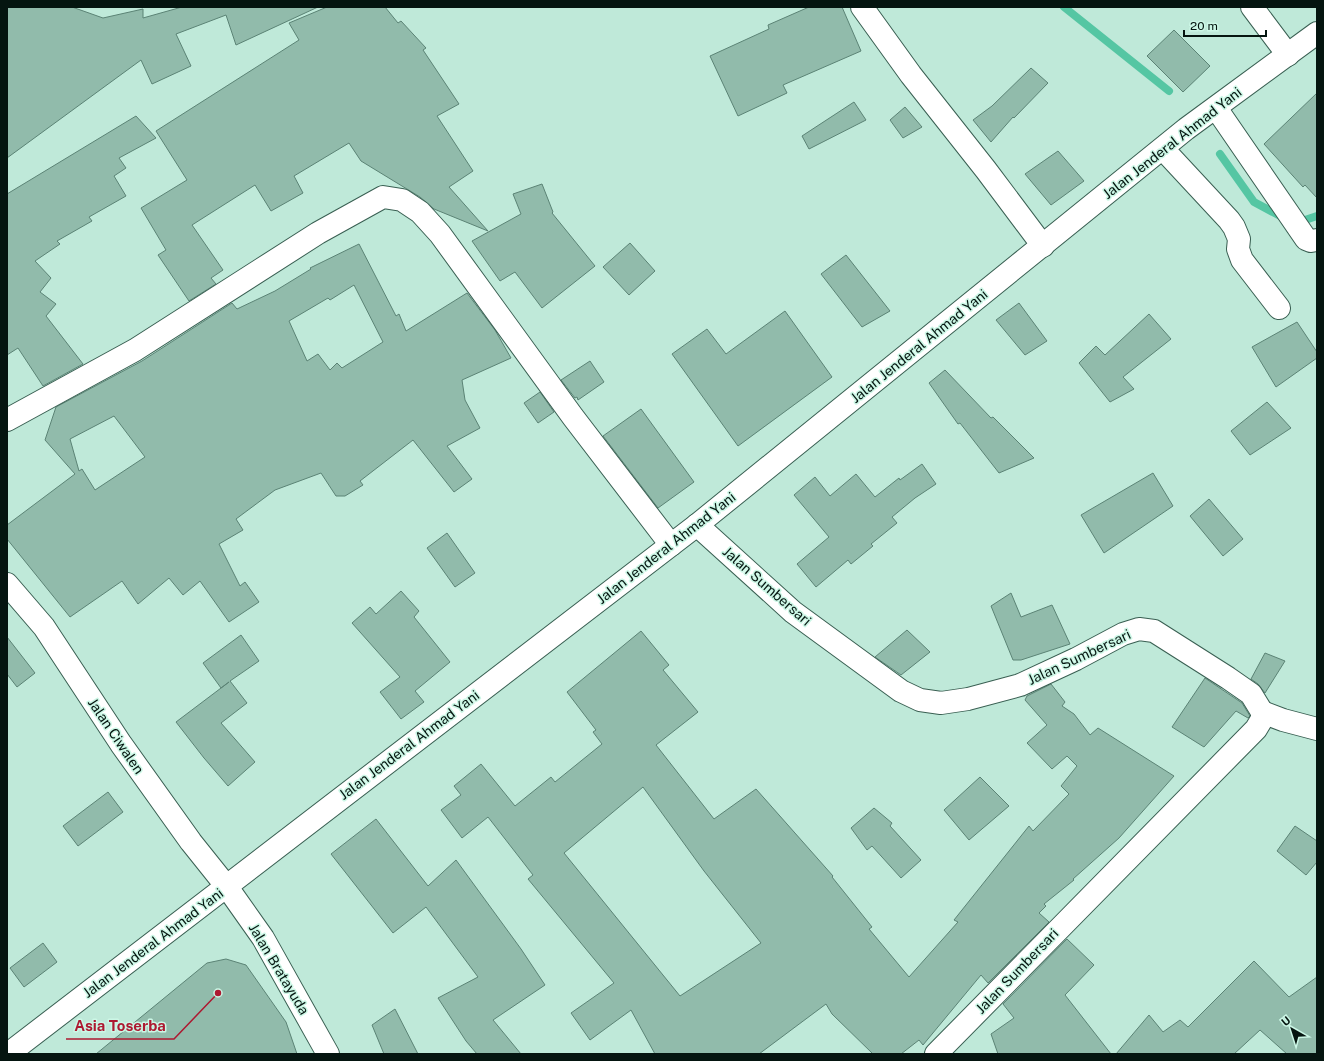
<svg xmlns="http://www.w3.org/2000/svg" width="1324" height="1061" font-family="'Public Sans',sans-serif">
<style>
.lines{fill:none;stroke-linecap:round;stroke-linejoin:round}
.stream{stroke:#55c6a3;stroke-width:8}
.building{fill:#91bbab;stroke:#5b8375;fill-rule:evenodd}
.street-casing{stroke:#395f52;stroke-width:24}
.secondary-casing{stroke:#395f52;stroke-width:24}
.street{stroke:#fff;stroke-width:22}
.secondary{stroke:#fff;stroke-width:22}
.labels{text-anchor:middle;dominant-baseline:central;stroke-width:3;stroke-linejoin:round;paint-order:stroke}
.street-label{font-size:14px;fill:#051510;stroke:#ccf7e6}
.leader{fill:none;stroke:#ad1931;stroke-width:1.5}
.callout-dot{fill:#ad1931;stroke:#ccf7e6;stroke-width:1.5}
.callout-label{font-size:15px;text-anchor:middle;font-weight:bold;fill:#ad1931;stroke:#ccf7e6;stroke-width:3;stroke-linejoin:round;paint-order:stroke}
</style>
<rect width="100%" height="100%" fill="#bfe9d9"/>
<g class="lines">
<g class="stream">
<polyline points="1064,7 1169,91"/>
<polyline points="1220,154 1254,202 1284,218"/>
<polyline points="1296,223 1317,216"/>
</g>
</g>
<g class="building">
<polygon points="7,7 72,7 103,18 143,9 143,18 182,7 318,7 236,45 226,15 176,34 191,66 152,84 141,60 7,158"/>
<polygon points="327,7 385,7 398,23 401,21 426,48 423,50 459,104 437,116 473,171 449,187 488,231 434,209 420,197 361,161 349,143 294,176 303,193 271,211 255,185 192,225 223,270 211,278 216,284 189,301 158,255 166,250 141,208 187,180 156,131 299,40 289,23"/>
<polygon points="809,7 842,7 861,51 783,85 787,93 738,116 710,56 769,29 768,25"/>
<polygon points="1174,30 1210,66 1183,92 1147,56"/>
<polygon points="1031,68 1048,83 1014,118 1013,117 991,142 973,120 992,106"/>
<polygon points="1317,93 1317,198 1305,185 1303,187 1264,144"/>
<polygon points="854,102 866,120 809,149 802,136"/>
<polygon points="905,107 922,127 903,138 890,120"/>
<polygon points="136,116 156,138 119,158 126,168 114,176 126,196 89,217 92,221 57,241 60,244 35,261 51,278 40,292 56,304 46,316 83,364 43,386 18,348 7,355 7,194"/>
<polygon points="1058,151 1084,181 1051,205 1025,174"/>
<polygon points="542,184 553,212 552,213 595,266 542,308 515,272 500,281 472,241 521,214 513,194"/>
<polygon points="630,243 655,271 629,295 603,267"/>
<path d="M359,244L396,316L399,314L406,331L467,293L495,330L511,358L462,380L465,400L480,428L447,446L472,479L454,492L413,440L360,481L363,485L345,496H336L321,473L275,490L236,519L243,530L219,544L240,586L245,582L259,602L229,622L200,581L183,595L169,578L138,604L122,581L70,617L7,539V525L75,474L45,440L56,407L142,361L232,303L237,309L275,291L311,269L310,268ZM354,285L383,342L342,368L337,363L330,370L318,354L307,361L289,321L328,298L330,300ZM114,416L145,457L95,490L82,469L79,471L70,439Z"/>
<polygon points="846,255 890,311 862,327 821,274"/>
<polygon points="1019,303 1047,341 1025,355 996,320"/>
<polygon points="785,311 832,377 738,446 672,354 707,329 726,354"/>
<polygon points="1149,314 1171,339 1123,377 1134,389 1110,402 1079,363 1096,346 1105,355"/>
<polygon points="1297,322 1317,352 1317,358 1276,387 1252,347"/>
<polygon points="590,361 604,382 578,400 577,397 575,398 561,380"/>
<polygon points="945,370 991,418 993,417 1034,458 999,473 960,423 958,424 929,383"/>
<polygon points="540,392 554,412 538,423 524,403"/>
<polygon points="1267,402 1291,428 1250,455 1231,431"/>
<polygon points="641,409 694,482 658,508 603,436"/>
<polygon points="922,464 936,484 915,498 892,517 897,523 871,544 873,546 851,564 848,560 816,587 797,564 829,537 794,495 815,477 830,496 856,474 875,497 899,478 900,480"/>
<polygon points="1153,473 1173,506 1104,553 1081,515"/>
<polygon points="1209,499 1243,539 1223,556 1190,516"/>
<polygon points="447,533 475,573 455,587 427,548"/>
<polygon points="401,591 419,611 414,617 450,662 415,691 424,702 401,719 380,692 400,677 352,623 370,607 376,614"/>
<polygon points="1011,593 1021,617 1052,605 1070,644 1021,660 1013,660 991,606"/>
<polygon points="907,630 930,652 901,675 875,657"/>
<path d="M641,631L669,665L663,670L698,712L656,745L714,819L756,789L833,876L832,877L872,927L869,929L909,977L958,922L954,920L1029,826L1033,831L1069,794L1061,786L1077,766L1067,756L1052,769L1027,743L1047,725L1025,700L1027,696L1051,684L1065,702L1062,706L1074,714L1090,735L1098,728L1174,776L1119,838L1073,879L1074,880L1044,904L1046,906L1039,913L1049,922L988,983L981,975L923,1045L919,1040L901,1054H873L832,1014L826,1004L759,1054H655L631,1010L590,1040L571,1013L614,983L528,879L533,875L488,817L462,838L441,810L461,795L454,786L481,764L515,806L551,777L555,782L602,744L593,732L596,730L567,692ZM643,787L704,871L761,943L680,996L564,853Z"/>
<polygon points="241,635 259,661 230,681 247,703 221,723 255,762 228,786 204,758 176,722 229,682 221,688 203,663"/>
<polygon points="7,637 35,673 17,687 7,674"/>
<polygon points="1265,653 1285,661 1265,693 1258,684 1251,679"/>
<polygon points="1205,678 1242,703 1250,716 1248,718 1236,711 1204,747 1172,727"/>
<polygon points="980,777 1009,806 969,840 944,810"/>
<polygon points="108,792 123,812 78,846 63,826"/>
<polygon points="874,808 892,823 890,826 921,860 901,878 872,846 867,850 851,828"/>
<polygon points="376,819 428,886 456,860 521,949 545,985 493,1020 521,1054 477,1054 466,1041 438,998 478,977 426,907 393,933 331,854"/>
<polygon points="1295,826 1317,841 1317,862 1306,875 1277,851"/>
<polygon points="1067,939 1094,965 1065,995 1111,1054 998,1054 991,1034 1014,1018 1003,1004"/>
<polygon points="43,943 57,962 24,987 10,968"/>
<polygon points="226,959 246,965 286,1022 297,1054 96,1054 207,963"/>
<polygon points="1254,961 1289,997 1317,977 1317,1054 1287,1054 1260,1030 1234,1054 1116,1054 1149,1015 1163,1032 1180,1020 1188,1027"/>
<polygon points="395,1009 418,1054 384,1054 372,1025"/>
</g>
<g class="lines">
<g class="street-casing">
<g id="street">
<polyline points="862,7 911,75 986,170 1043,246"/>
<polyline points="1252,7 1288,55"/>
<polyline points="1216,108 1306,239 1311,241 1317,240"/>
<polyline points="1163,149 1229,220 1234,227 1239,239 1238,249 1242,260 1279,308"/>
<polyline points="7,420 135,350 318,233 383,197 402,200 420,212 440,234 573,417 671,545"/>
<polyline points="697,525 793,612 901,691 920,700 941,703 968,699 1020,685 1076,659 1123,634 1139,629 1154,631 1228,678 1251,694 1262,712 1262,719 1256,729 936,1054"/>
<polyline points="1262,712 1283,720 1317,729"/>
</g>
</g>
<g class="secondary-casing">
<g id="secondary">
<polyline points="7,584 44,627 121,744 191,842 227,887 263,938 328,1054"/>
<polyline points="8,1054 697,525 1186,129 1317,33"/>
</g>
</g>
<use href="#street" class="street"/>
<use href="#secondary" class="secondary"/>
</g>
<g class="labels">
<g class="street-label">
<text transform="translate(1172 143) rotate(-38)">Jalan Jenderal Ahmad Yani</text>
<text transform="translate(919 346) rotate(-39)">Jalan Jenderal Ahmad Yani</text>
<text transform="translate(666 548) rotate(-38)">Jalan Jenderal Ahmad Yani</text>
<text transform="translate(767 586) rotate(41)">Jalan Sumbersari</text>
<text transform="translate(1079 657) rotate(-25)">Jalan Sumbersari</text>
<text transform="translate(116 736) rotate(56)">Jalan Ciwalen</text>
<text transform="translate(409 745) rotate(-37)">Jalan Jenderal Ahmad Yani</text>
<text transform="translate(153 943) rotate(-37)">Jalan Jenderal Ahmad Yani</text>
<text transform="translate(279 969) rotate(59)">Jalan Bratayuda</text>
<text transform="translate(1017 971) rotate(-46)">Jalan Sumbersari</text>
</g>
</g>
<path class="leader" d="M218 993L174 1039H66"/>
<circle class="callout-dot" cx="218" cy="993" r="4"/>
<g class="callout-label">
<text x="120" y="1031">Asia Toserba</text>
</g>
<rect width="1324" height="1061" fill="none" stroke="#051510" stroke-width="16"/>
<g transform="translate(1292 1029) rotate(321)" stroke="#ccf7e6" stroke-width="3" paint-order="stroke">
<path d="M0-3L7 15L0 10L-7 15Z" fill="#051510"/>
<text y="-6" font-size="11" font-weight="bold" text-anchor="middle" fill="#051510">U</text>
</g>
<path d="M1184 30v6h82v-6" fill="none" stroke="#051510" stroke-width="2"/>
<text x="1190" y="30" font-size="12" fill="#051510" stroke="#ccf7e6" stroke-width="3" paint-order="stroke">20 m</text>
</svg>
